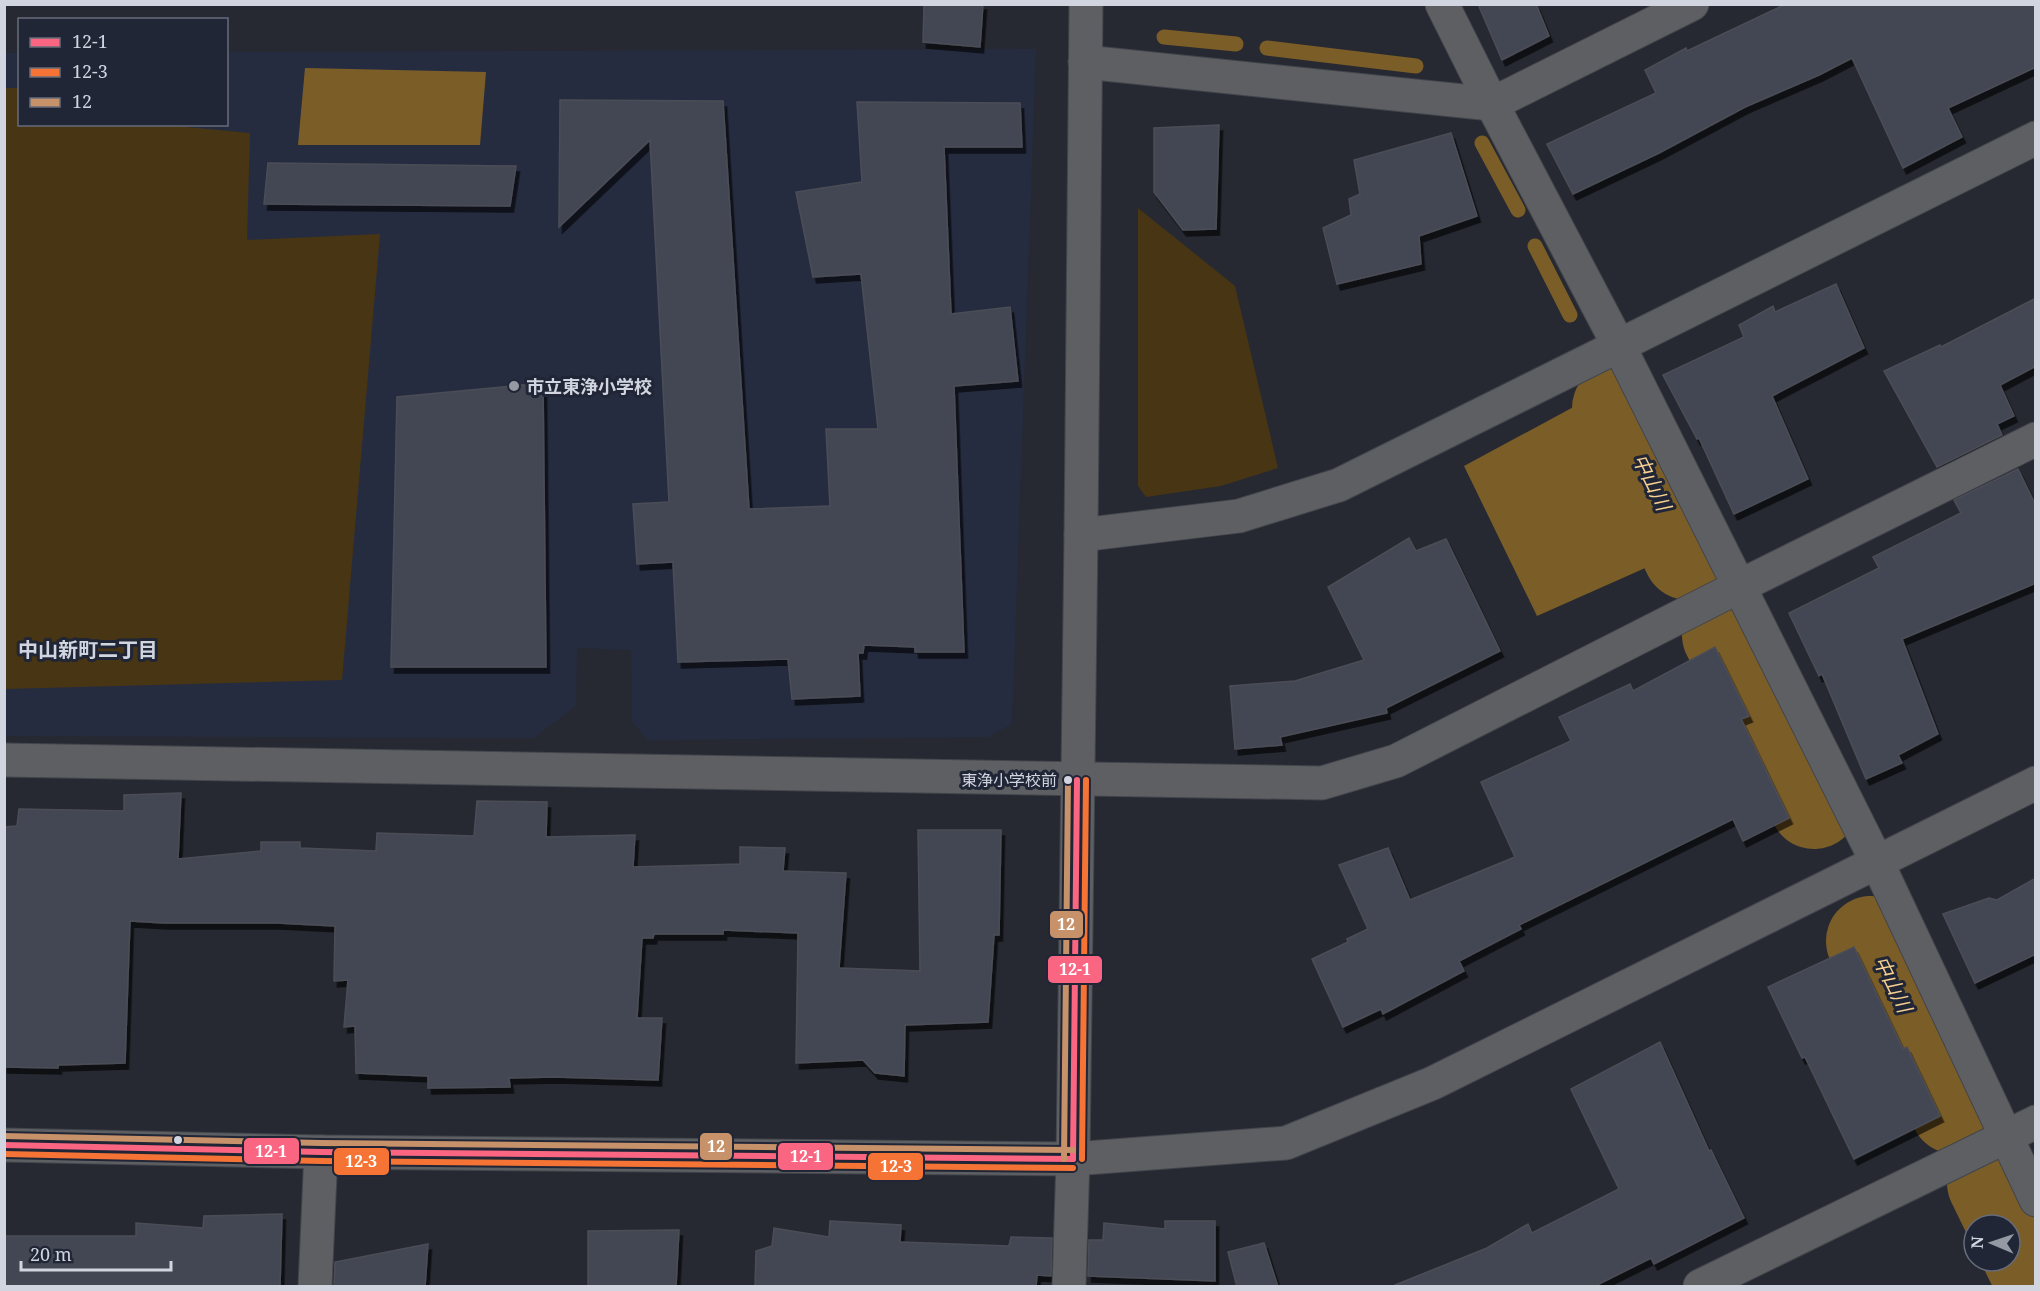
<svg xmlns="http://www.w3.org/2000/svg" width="2040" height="1291" font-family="'Noto Serif','Noto Sans JP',serif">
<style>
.built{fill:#262c40}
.green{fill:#483514}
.water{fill:#7b5d28}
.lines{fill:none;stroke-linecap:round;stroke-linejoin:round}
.stream{stroke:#7b5d28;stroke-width:15}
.river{stroke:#7b5d28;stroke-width:90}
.building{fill:#424653;stroke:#4c4e56;stroke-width:1.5;filter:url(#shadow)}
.minor-casing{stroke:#42454c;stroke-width:35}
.tertiary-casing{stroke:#42454c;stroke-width:35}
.minor{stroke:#5d5f62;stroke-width:33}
.tertiary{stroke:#5d5f62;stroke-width:33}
.bus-1-casing{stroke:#212636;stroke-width:10}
.bus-2-casing{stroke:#212636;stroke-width:10}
.bus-3-casing{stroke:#212636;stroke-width:10}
.bus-1{stroke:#fa6682;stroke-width:6}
.bus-2{stroke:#f57335;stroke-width:6}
.bus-3{stroke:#c7916a;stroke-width:6}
.poi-dot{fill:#9599a3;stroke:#212636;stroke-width:2}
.bus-dot{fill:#d1d5e0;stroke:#212636;stroke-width:2}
.labels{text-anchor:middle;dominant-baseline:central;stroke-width:6;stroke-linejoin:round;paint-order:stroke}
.bus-label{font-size:16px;fill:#d1d5e0;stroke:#212636;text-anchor:end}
.poi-label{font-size:18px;font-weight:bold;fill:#d1d5e0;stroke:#212636;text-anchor:start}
.water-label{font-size:20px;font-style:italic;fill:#f8d08f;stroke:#212636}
.neighbourhood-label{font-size:20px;font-weight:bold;fill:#d1d5e0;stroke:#212636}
.line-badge{stroke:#212636;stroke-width:2}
.badge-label{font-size:16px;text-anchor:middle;font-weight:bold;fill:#fff}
</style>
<defs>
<filter id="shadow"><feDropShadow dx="3.5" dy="6" stdDeviation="0" flood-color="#0009"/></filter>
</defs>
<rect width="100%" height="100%" fill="#262931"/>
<polygon class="built" points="1036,49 1012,724 988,737 647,740 632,721 631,650 577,648 576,706 534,738 5,736 5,53 19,53 20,124 226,124 227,52"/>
<g class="green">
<polygon points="5,88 19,88 20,124 155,124 250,133 247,240 380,234 342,680 5,689"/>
<polygon points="1138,208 1235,286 1278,468 1221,486 1146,497 1138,486"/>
</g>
<g class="water">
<polygon points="305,68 486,72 480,145 298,145"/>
<polygon points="1579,404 1661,561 1537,616 1464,466"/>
</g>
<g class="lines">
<g class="stream">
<polyline points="1164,37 1236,44"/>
<polyline points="1267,48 1416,66"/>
<polyline points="1482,143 1518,210"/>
<polyline points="1535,246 1570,315"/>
<polyline points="1613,400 1617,408"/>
</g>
<g class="river">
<polyline points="1617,408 1688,555"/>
<polyline points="1727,635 1771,722"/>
<polyline points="1786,751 1814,804"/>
<polyline points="1871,941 1914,1028"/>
<polyline points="1927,1054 1955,1109"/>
<polyline points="1992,1183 2034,1269"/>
</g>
</g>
<g class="building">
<polygon points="924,4 983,4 980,47 923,42"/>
<polygon points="1478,4 1536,4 1549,36 1502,60"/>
<polygon points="1786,4 2036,4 2036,67 1948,108 1962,137 1903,168 1852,58 1819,75 1745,107 1659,153 1573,194 1547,144 1656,93 1645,70 1686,48 1687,51"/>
<polygon points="560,100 723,101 749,509 830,506 826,429 878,429 861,274 813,277 796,192 862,182 857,102 1020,103 1022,147 944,147 951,314 1010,307 1018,381 954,386 964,652 915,652 915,647 864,645 863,653 858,653 860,696 792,699 788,659 678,662 673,562 637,564 633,504 669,502 650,140 559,227"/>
<polygon points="1219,125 1216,229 1183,230 1154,192 1154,128"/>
<polygon points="1451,133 1477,216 1419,236 1421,264 1337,284 1323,228 1351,215 1349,199 1360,194 1354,160"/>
<polygon points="268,163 516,166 510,206 264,204"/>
<polygon points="1836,284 1864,348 1772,396 1808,479 1734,514 1699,438 1697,439 1663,375 1744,337 1739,325 1773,306 1775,312"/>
<polygon points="2036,298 2036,366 2000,385 2014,416 1997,424 2002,435 1937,467 1884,371 1940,345 1941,347"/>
<polygon points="543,383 546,667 391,667 397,397"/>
<polygon points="2018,469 2036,506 2036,583 1902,639 1938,734 1898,755 1902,763 1866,779 1822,674 1819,676 1789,613 1879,568 1873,557 1961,513 1954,500"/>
<polygon points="1409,538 1416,551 1446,539 1500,651 1386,708 1387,713 1280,737 1282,745 1235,749 1230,686 1295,681 1364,660 1328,587"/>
<polygon points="1715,647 1749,716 1741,719 1789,818 1743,841 1733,819 1519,925 1521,929 1459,961 1464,971 1383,1014 1381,1009 1343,1027 1312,959 1348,942 1347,939 1368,929 1339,865 1388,848 1410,900 1515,857 1481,782 1571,741 1559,717 1630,684 1633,691"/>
<polygon points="181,793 178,859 261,851 261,842 300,842 300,848 376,851 377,833 474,836 477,801 547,802 546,837 635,835 633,867 740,864 740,847 785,848 783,871 846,873 839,968 920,971 918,830 1001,830 999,935 994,935 988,1022 905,1025 904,1076 875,1073 863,1060 796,1063 798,933 723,930 723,934 654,934 653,938 642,938 637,1018 662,1018 658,1080 554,1077 509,1078 510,1087 428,1088 428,1076 356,1073 355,1026 344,1027 348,980 334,981 335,926 277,923 164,923 130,921 125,1063 58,1065 58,1068 4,1067 4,827 17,826 19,809 124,811 124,795"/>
<polygon points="2036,878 2036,954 1975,983 1943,914 1989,898 1997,900"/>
<polygon points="1854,947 1903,1049 1907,1047 1940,1116 1854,1159 1805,1057 1802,1058 1768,987"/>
<polygon points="1660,1042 1709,1151 1711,1150 1744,1218 1654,1264 1651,1258 1593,1287 1395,1287 1395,1285 1487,1248 1528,1224 1532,1233 1619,1189 1571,1089"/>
<polygon points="282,1214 280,1287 4,1287 4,1236 136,1236 136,1223 203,1228 204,1216"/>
<polygon points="830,1221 901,1225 900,1242 1009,1246 1011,1237 1052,1238 1051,1276 1037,1275 1036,1287 755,1287 756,1251 772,1246 774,1228 829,1237"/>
<polygon points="1165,1221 1215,1221 1215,1281 1088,1276 1089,1240 1103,1240 1104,1223 1165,1229"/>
<polygon points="679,1230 676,1287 588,1287 588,1231"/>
<polygon points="1264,1243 1278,1287 1237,1287 1228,1252"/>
<polygon points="428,1244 425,1287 334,1287 335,1262"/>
</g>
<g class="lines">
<g class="minor-casing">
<g id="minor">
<polyline points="1442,4 1492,104 1619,346 1877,862 2036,1200"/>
<polyline points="1085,62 1492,104 1692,4"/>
<polyline points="1081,535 1239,516 1339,485 2036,138"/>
<polyline points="4,760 1322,783 1396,761 1738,587 2036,439"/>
<polyline points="315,1286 321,1152"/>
<polyline points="1069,1286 1073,1159"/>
<polyline points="1700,1286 2036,1122"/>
</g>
</g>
<g class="tertiary-casing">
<g id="tertiary">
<polyline points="4,1145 321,1152 1073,1159 1286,1143 1433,1083 2036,783"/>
<polyline points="1073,1159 1081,535 1086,4"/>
</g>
</g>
<use href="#minor" class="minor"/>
<use href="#tertiary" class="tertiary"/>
<g class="bus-1-casing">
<g id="bus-1">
<polyline points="4,1145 321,1152 1073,1159"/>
<polyline points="1073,1159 1077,780"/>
</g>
</g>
<g class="bus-2-casing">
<g id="bus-2">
<polyline points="4,1154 321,1161 1073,1168"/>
<polyline points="1082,1159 1086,780"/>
</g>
</g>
<g class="bus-3-casing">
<g id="bus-3">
<polyline points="4,1136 321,1143 1073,1150"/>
<polyline points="1064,1159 1068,780"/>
</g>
</g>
<use href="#bus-1" class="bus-1"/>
<use href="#bus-2" class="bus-2"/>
<use href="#bus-3" class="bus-3"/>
</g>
<circle class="poi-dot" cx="514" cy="386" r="6"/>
<g class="bus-dot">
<circle cx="1068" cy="780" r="5"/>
<circle cx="178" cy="1140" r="5"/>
</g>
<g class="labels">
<g class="bus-label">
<text x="1057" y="780">東浄小学校前</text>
</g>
<g class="poi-label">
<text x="526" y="386">市立東浄小学校</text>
</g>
<g class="water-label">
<text transform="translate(1652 482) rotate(64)">中山川</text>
<text transform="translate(1893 984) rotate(64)">中山川</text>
</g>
<g class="neighbourhood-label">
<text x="88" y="649">中山新町二丁目</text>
</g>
</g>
<g class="line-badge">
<rect x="1049" y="910" width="35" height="29" rx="6" fill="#c7916a"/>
<rect x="1047" y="955" width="56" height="29" rx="6" fill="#fa6682"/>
<rect x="699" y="1132" width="34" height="29" rx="6" fill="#c7916a"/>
<rect x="243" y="1137" width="57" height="28" rx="6" fill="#fa6682"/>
<rect x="777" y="1142" width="57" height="29" rx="6" fill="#fa6682"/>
<rect x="333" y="1147" width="57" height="29" rx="6" fill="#f57335"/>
<rect x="867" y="1152" width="57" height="29" rx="6" fill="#f57335"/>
</g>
<g class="badge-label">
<text x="1066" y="930">12</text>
<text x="1075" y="975">12-1</text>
<text x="716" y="1152">12</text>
<text x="271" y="1157">12-1</text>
<text x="806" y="1162">12-1</text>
<text x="361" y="1167">12-3</text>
<text x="896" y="1172">12-3</text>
</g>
<rect width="2040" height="1291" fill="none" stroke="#d1d5e0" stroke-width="12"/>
<rect x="18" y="18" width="210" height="108" fill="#212636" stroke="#676c7a" stroke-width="1.5"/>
<rect x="30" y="38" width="30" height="9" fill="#fa6682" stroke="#676c7a" stroke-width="1.5"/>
<text x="72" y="48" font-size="18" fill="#d1d5e0">12-1</text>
<rect x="30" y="68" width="30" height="9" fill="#f57335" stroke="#676c7a" stroke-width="1.5"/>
<text x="72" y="78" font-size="18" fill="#d1d5e0">12-3</text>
<rect x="30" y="98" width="30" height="9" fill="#c7916a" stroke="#676c7a" stroke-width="1.5"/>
<text x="72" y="108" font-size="18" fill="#d1d5e0">12</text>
<g transform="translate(1992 1243) rotate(272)"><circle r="28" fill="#212636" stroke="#676c7a" stroke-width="1.5"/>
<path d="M0-4.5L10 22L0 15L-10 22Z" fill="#9599a3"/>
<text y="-9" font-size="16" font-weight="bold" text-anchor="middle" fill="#d1d5e0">N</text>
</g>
<path d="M21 1261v9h150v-9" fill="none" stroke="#d1d5e0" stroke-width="3"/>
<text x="30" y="1261" font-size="18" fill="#d1d5e0" stroke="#212636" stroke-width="4.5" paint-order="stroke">20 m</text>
</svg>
